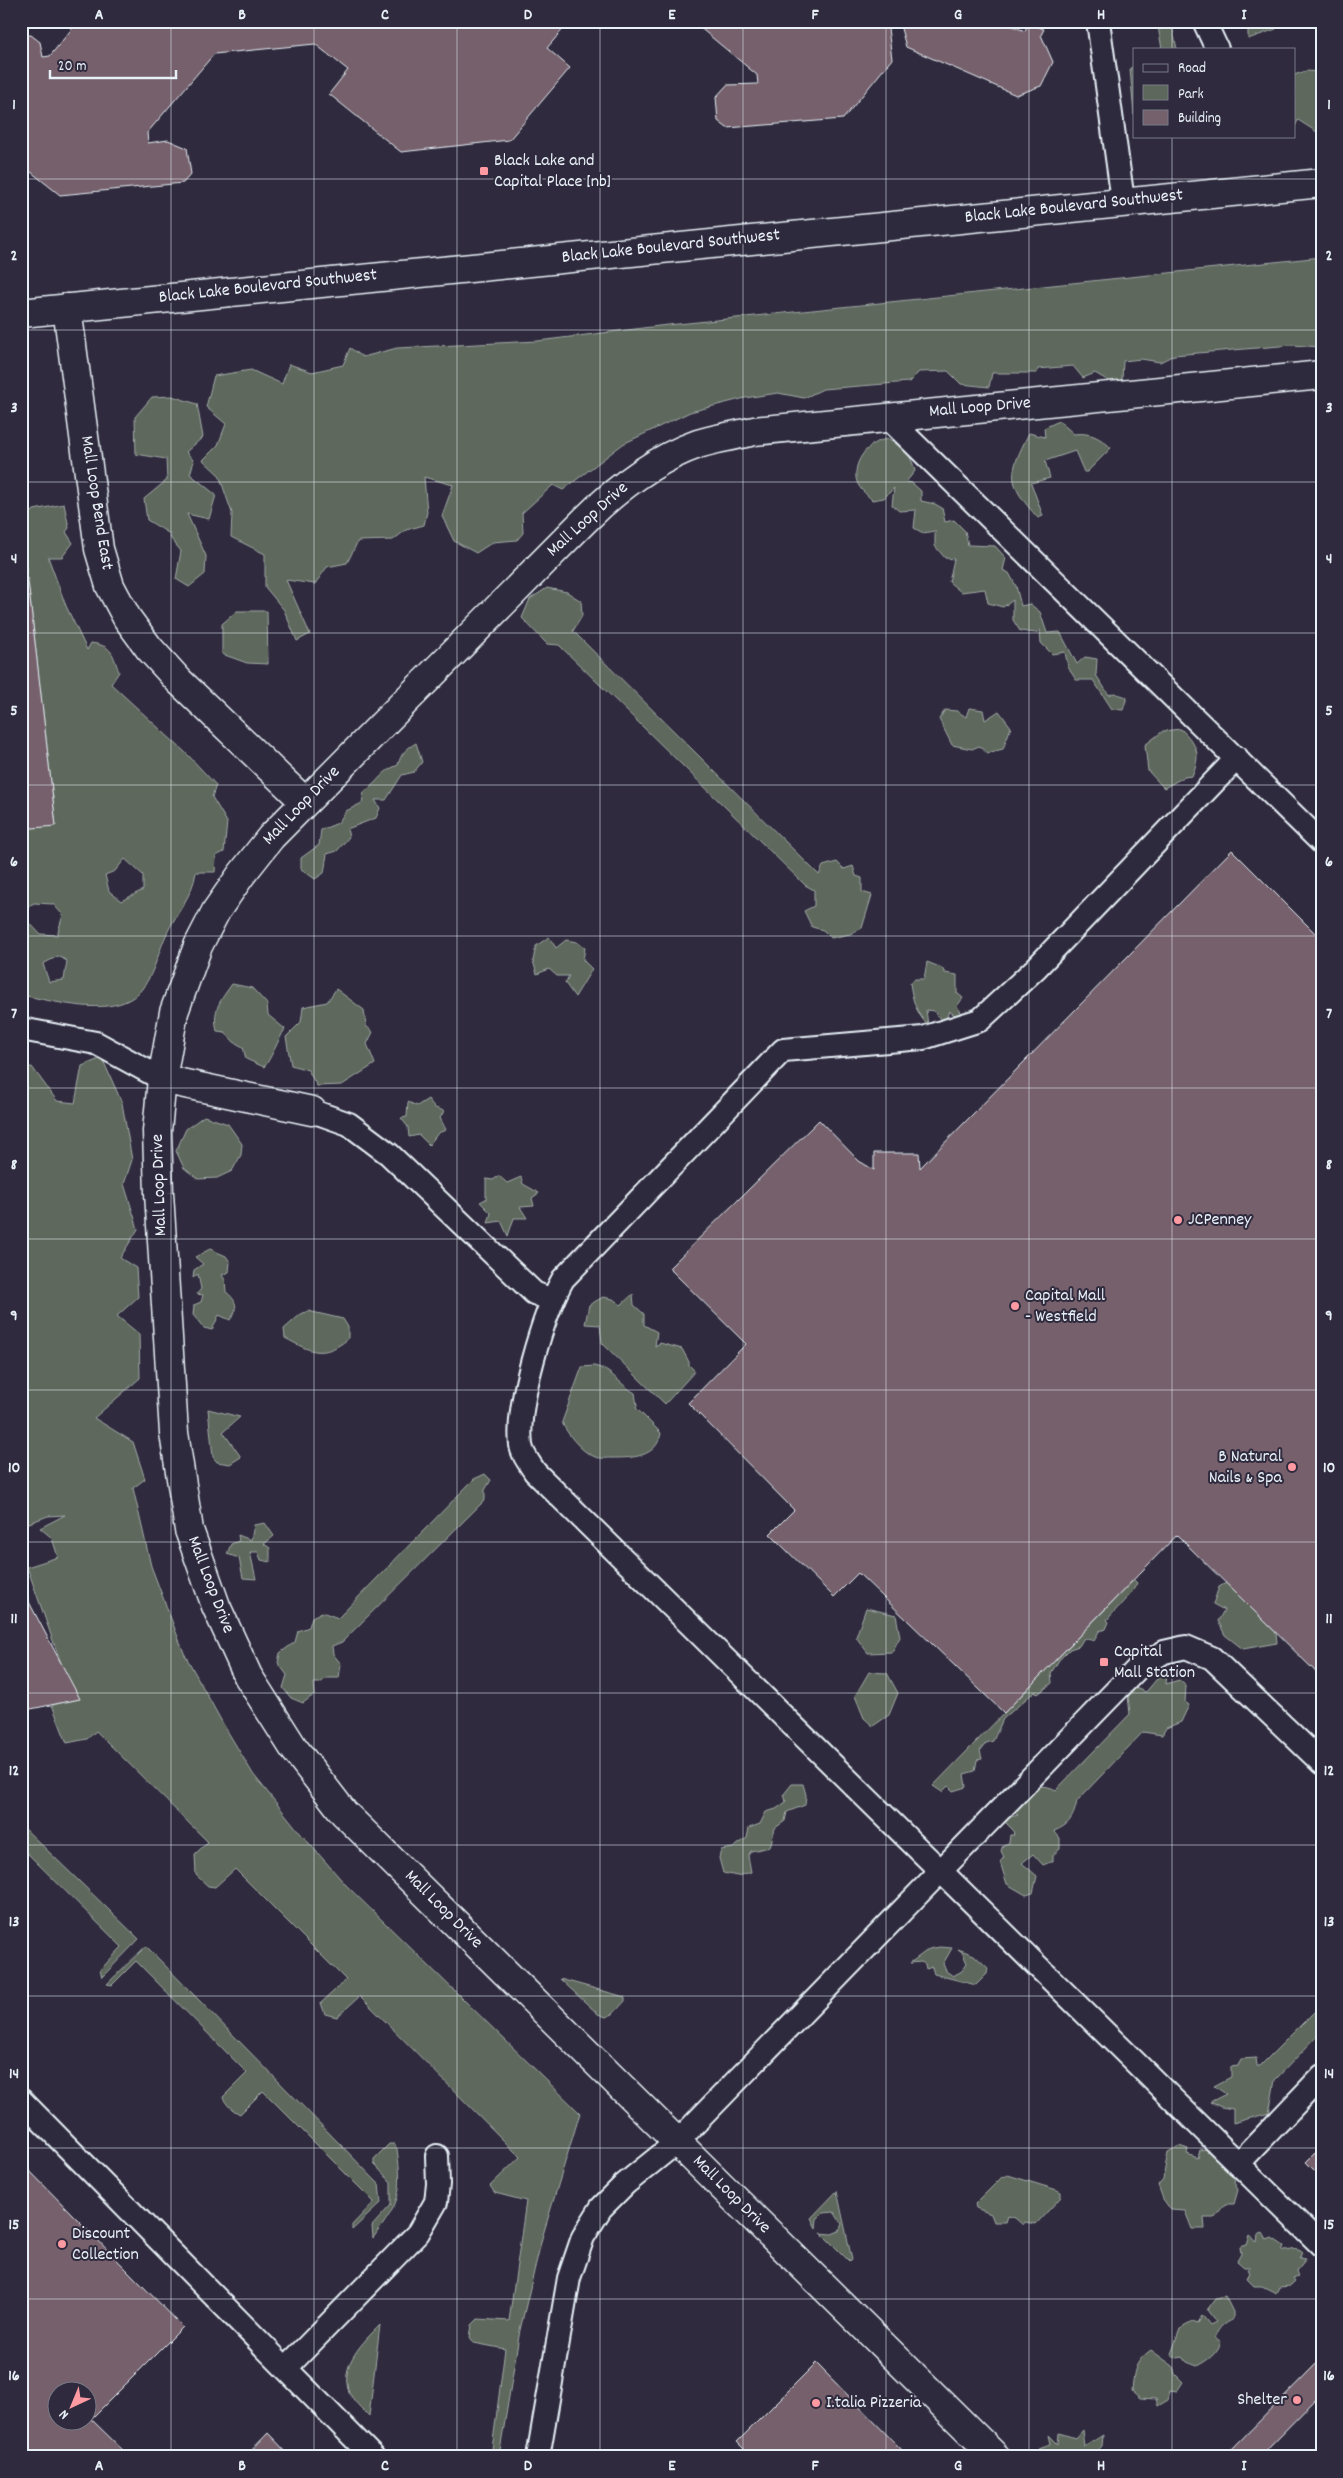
<svg xmlns="http://www.w3.org/2000/svg" width="1343" height="2478" font-family="Dekko,sans-serif">
<style>
.green{fill:#5e675b;stroke:#a3acaa;fill-rule:evenodd}
.building{fill:#75616c;stroke:#e8f1f8;fill-rule:evenodd}
.lines{fill:none;stroke-linecap:round;stroke-linejoin:round}
.service-casing{stroke:#e8f1f8;stroke-width:26}
.minor-casing{stroke:#e8f1f8;stroke-width:31}
.primary-casing{stroke:#e8f1f8;stroke-width:31}
.service{stroke:#2f2a3d;stroke-width:22}
.minor{stroke:#2f2a3d;stroke-width:28}
.primary{stroke:#2f2a3d;stroke-width:28}
.grid{fill:none;stroke:#e8f1f8;stroke-width:1;stroke-opacity:0.55}
.poi-dot{fill:#ff9aa2;stroke:#2f2a3d;stroke-width:2}
.labels{text-anchor:middle;dominant-baseline:central;stroke-width:4;stroke-linejoin:round;paint-order:stroke}
.poi-label{font-size:18px;fill:#e8f1f8;stroke:#2f2a3d;text-anchor:start}
.street-label{font-size:18px;fill:#e8f1f8;stroke:#2f2a3d}
.neatline{fill:none;stroke:#e8f1f8;stroke-width:2}
.grid-label{font-size:16px;text-anchor:middle;font-weight:bold;fill:#e8f1f8}
</style>
<rect width="100%" height="100%" fill="#2f2a3d"/>
<filter id="ink" filterUnits="userSpaceOnUse"><feTurbulence type="fractalNoise" baseFrequency=".02" numOctaves="2"/><feDisplacementMap in="SourceGraphic" scale="10" xChannelSelector="R" yChannelSelector="G"/><feConvolveMatrix kernelMatrix="1 2 1 2 8 2 1 2 1" color-interpolation-filters="sRGB"/></filter>
<g filter="url(#ink)">
<g class="green">
<polygon points="1157,21 1171,21 1177,49 1162,49"/>
<polygon points="1248,21 1275,21 1276,29 1248,39"/>
<polygon points="1134,67 1134,115 1130,68"/>
<polygon points="1306,71 1322,72 1322,132 1320,134 1298,120 1294,129 1294,75"/>
<polygon points="1322,257 1322,347 1292,345 1174,355 1160,362 1141,359 1123,361 1122,380 1112,383 1095,373 1083,378 1073,366 1038,369 1037,373 992,373 989,387 961,384 948,371 919,372 909,382 823,389 804,398 778,393 745,398 690,412 623,444 563,490 553,485 522,513 523,533 517,540 493,542 476,553 454,541 442,516 453,485 424,477 427,512 424,525 406,530 393,540 358,541 347,563 327,567 315,584 286,580 310,634 297,641 284,610 265,587 265,554 231,537 232,513 219,475 203,460 218,445 226,424 206,407 214,376 251,370 282,384 289,364 312,372 343,365 350,348 363,357 397,348 538,341 659,326"/>
<polygon points="172,396 197,404 203,437 186,452 194,461 190,474 216,495 209,519 187,514 206,556 205,574 189,587 176,579 181,551 171,539 170,534 147,520 144,499 167,480 166,459 136,454 135,417 152,397"/>
<path d="M1059,421L1074,434C1089,432 1100,437 1111,448L1087,472H1084L1075,451L1045,461L1050,478L1031,483L1043,516L1038,518C1006,482 1008,475 1029,433L1045,437L1044,428Z"/>
<path d="M889,439C904,448 911,454 915,471L906,482L912,483L921,491V501L935,504L942,508L945,522L954,520L965,531L968,545L995,546L1006,558L1003,570L1009,573L1016,586L1021,606L1030,604L1040,612L1047,633L1060,632L1077,664L1085,657L1097,659L1096,675L1109,695L1114,693L1127,697L1123,710L1112,709L1093,680H1076L1068,667L1065,652L1052,654L1041,643L1040,629L1036,633L1020,631L1013,620V600L1003,607L988,603L985,589L961,592L949,582L954,559L945,558L935,546V531L923,533L914,528L916,510L899,511L892,505L894,488L884,498L872,500C866,494 857,487 856,478C854,458 871,440 889,439Z"/>
<path d="M21,444L31,513L34,510L64,504L69,528L66,532L73,543L62,557H48L66,606L87,650L91,643C113,646 112,653 119,672L111,684L187,754L216,785L212,797L227,822L224,852L216,856L215,872H196C193,895 177,912 167,933C159,950 155,971 144,986C121,1022 55,1001 21,995V829L56,825L21,520ZM125,859L143,875V890L121,901L109,891L105,875L115,871ZM34,903L53,904L63,915L57,935L40,934L25,918L29,906ZM58,956L67,961L64,980L49,982L43,964Z"/>
<polygon points="547,588 567,592 581,601 582,616 573,631 819,875 823,866 837,862 844,869 853,866 856,876 862,878 862,892 872,895 862,928 850,934 831,938 823,930 812,927 804,911 814,906 814,890 805,885 559,645 547,644 522,618 530,599"/>
<polygon points="237,611 267,611 268,664 247,663 222,654 222,624"/>
<polygon points="969,708 983,710 985,720 999,711 1011,727 1003,749 987,753 979,746 972,749 952,745 939,719 945,710 957,711 966,717"/>
<path d="M1181,729C1198,746 1201,754 1192,776L1184,777L1164,788L1148,771L1145,745L1163,731Z"/>
<path d="M416,743L422,762L414,772L402,775L386,800H375L380,808L376,818L347,829L349,837L337,851L327,854L324,873L315,879L301,869V858L319,845L321,830L338,823L346,811L362,803L364,792C380,781 380,772 398,765C401,753 406,749 416,743Z"/>
<polygon points="549,937 556,948 566,940 577,942 585,948 583,960 592,969 575,997 565,983 569,976 557,976 549,969 537,974 533,961 536,946"/>
<path d="M927,962L942,968L945,973L957,975V993L963,998L957,1006L964,1017L960,1019L949,1011L944,1024L934,1011L926,1010L928,1025C916,1014 912,998 910,983L915,979H924Z"/>
<path d="M232,984L252,988L267,1004L268,1015L285,1029C278,1040 271,1059 264,1067L246,1059L243,1047L234,1042L225,1032L217,1031C212,1010 220,1001 232,984Z"/>
<polygon points="336,989 364,1010 366,1026 373,1032 367,1044 375,1064 342,1085 317,1086 308,1070 291,1065 286,1037 301,1022 303,1007 327,1002"/>
<polygon points="102,1058 122,1103 132,1160 124,1184 138,1229 120,1258 136,1268 138,1297 117,1316 139,1334 140,1378 94,1418 133,1442 145,1479 133,1488 151,1566 184,1653 222,1722 253,1774 301,1834 346,1885 580,2113 542,2238 520,2330 499,2457 491,2457 505,2349 474,2343 470,2337 472,2325 478,2319 509,2321 526,2201 495,2193 490,2186 520,2157 360,1996 337,2017 325,2014 321,2003 346,1980 235,1869 215,1887 208,1886 196,1875 195,1854 208,1842 96,1731 87,1739 67,1743 52,1705 79,1699 63,1669 27,1567 58,1557 52,1538 40,1528 65,1515 48,1516 21,1526 21,1068 32,1067 57,1101 75,1103 82,1066"/>
<polygon points="428,1099 435,1108 444,1111 440,1118 446,1130 438,1133 429,1145 419,1135 409,1137 408,1127 401,1118 407,1117 408,1102 417,1106"/>
<polygon points="204,1116 228,1124 242,1144 241,1155 232,1171 217,1178 198,1179 184,1168 176,1151 186,1129"/>
<polygon points="499,1176 507,1183 521,1177 523,1184 539,1193 532,1198 534,1206 520,1207 527,1218 514,1218 508,1236 501,1221 488,1223 491,1213 480,1202 486,1199 486,1179 493,1180"/>
<path d="M210,1249L226,1256L230,1262L229,1272L222,1275L225,1280L226,1292C237,1300 239,1309 230,1320L219,1315L212,1330L204,1328L193,1315L194,1305L201,1302L203,1295L197,1294L201,1289L198,1274L193,1278L194,1270L203,1264L195,1257Z"/>
<polygon points="633,1294 634,1305 644,1314 644,1325 657,1332 655,1346 660,1343 682,1349 689,1362 689,1365 695,1371 665,1404 602,1343 600,1325 585,1324 589,1305 603,1297 613,1299 621,1305"/>
<path d="M308,1311L343,1319L348,1327V1339C323,1359 311,1352 285,1338L284,1329L301,1314Z"/>
<path d="M594,1366C611,1369 620,1385 635,1393L637,1406L636,1408L661,1433C657,1458 631,1458 612,1458C606,1458 598,1459 593,1456C582,1452 566,1433 562,1422L582,1367Z"/>
<polygon points="208,1409 240,1417 223,1432 241,1457 230,1464 217,1462 213,1457"/>
<polygon points="485,1474 491,1480 485,1490 485,1500 342,1642 332,1646 333,1654 341,1664 339,1678 327,1678 320,1683 314,1683 315,1694 303,1703 291,1698 283,1688 287,1675 278,1663 280,1653 295,1642 298,1631 309,1627 312,1617 322,1612 338,1618 474,1479"/>
<polygon points="265,1523 274,1536 264,1544 270,1548 270,1562 261,1560 258,1552 250,1552 256,1579 243,1578 239,1558 227,1554 231,1544 239,1541 238,1535 251,1540 254,1525"/>
<path d="M1134,1580L1137,1583C1134,1592 1114,1611 1107,1620L1109,1622L1106,1629L1099,1631L1094,1641L1084,1638L1079,1646L1070,1649L1059,1660L1051,1673L1052,1683L1038,1694L1035,1691L1003,1719L993,1741L986,1743L980,1751L982,1759L977,1760L975,1771L964,1774L966,1787L953,1791L948,1786L942,1792L933,1786Z"/>
<polygon points="1226,1583 1276,1633 1277,1643 1243,1649 1225,1635 1218,1621 1224,1610 1213,1604 1219,1587"/>
<polygon points="866,1608 896,1615 900,1637 892,1652 868,1653 856,1637"/>
<polygon points="869,1672 887,1673 898,1693 889,1715 873,1726 864,1718 855,1696"/>
<path d="M1161,1674H1167L1166,1684L1179,1680L1186,1686L1185,1702L1189,1705L1181,1722L1166,1728L1162,1735L1143,1732L1077,1801C1074,1816 1070,1825 1054,1831L1060,1838V1849L1053,1855V1861L1043,1865L1033,1854L1022,1863L1037,1876L1033,1893L1026,1895L1007,1884L1000,1862L1004,1857L1001,1851L1003,1845L1009,1843L1010,1835H1014L1013,1830L1002,1819L1018,1815L1009,1809C1024,1795 1035,1779 1056,1790L1130,1714L1128,1696L1132,1687L1146,1692Z"/>
<polygon points="792,1784 803,1784 806,1795 805,1805 787,1812 785,1821 775,1828 770,1847 751,1851 748,1856 751,1872 737,1876 723,1873 719,1858 721,1850 733,1848 747,1838 749,1828 760,1824 766,1812 776,1809 786,1802 784,1794"/>
<polygon points="21,1825 139,1939 102,1977 100,1970 122,1947 21,1847"/>
<path d="M146,1946L379,2184L381,2203L352,2230V2225L374,2202L263,2091L240,2114C232,2110 226,2105 223,2097L247,2073L136,1961L112,1985L107,1984Z"/>
<polygon points="940,1947 952,1948 943,1964 946,1971 953,1976 962,1971 967,1963 962,1952 958,1949 974,1955 988,1968 987,1974 976,1985 934,1974 932,1967 926,1969 925,1964 921,1962 910,1963 929,1949"/>
<polygon points="560,1979 625,1997 625,2001 613,2014 606,2017 598,2014"/>
<polygon points="1322,2004 1322,2031 1275,2080 1269,2113 1233,2123 1233,2109 1221,2107 1210,2102 1226,2094 1214,2086 1231,2077 1231,2067 1238,2066 1241,2059 1256,2058 1257,2066 1260,2066"/>
<path d="M389,2144H394L397,2149C403,2194 400,2202 373,2238L372,2226L391,2205V2182L374,2164V2159Z"/>
<polygon points="1179,2146 1188,2149 1187,2154 1198,2158 1200,2150 1212,2148 1236,2174 1234,2182 1238,2190 1234,2204 1225,2204 1214,2218 1204,2218 1205,2229 1192,2229 1185,2211 1171,2210 1163,2199 1158,2185 1163,2179 1168,2152"/>
<polygon points="1008,2175 1057,2190 1061,2192 1061,2197 1036,2224 1025,2222 1023,2225 1015,2218 1008,2216 1006,2222 994,2222 991,2214 976,2208 975,2204 1002,2177"/>
<polygon points="837,2191 852,2260 850,2262 821,2233 832,2234 839,2231 842,2224 834,2212 823,2213 817,2219 816,2228 811,2218"/>
<path d="M1263,2233L1267,2240L1272,2238L1284,2246L1282,2251C1290,2252 1296,2246 1303,2253L1300,2258L1306,2259L1296,2271L1298,2277L1293,2279L1295,2282L1291,2286L1279,2287L1276,2293L1262,2286H1254L1247,2279L1250,2272L1248,2270L1250,2267H1244L1237,2261L1241,2254L1240,2247L1247,2245L1250,2236L1257,2242L1258,2235Z"/>
<path d="M1225,2296L1233,2312V2319C1223,2324 1219,2327 1215,2337L1221,2342C1217,2354 1208,2360 1197,2366L1187,2362L1183,2357L1177,2358L1171,2354L1180,2329L1192,2322L1198,2324L1202,2315L1210,2325L1216,2322L1207,2310L1216,2298Z"/>
<path d="M380,2325L369,2416C362,2409 353,2401 349,2392C339,2365 363,2342 380,2325Z"/>
<path d="M1151,2350L1173,2366L1175,2374L1183,2382L1177,2391L1170,2390L1168,2400L1158,2406L1156,2399L1140,2398L1132,2391C1134,2371 1134,2362 1151,2350Z"/>
<polygon points="1082,2430 1084,2447 1103,2435 1102,2446 1092,2457 1042,2457 1038,2448 1051,2444 1049,2435 1058,2444 1059,2433 1075,2438"/>
</g>
<g class="building">
<polygon points="78,21 570,21 547,48 570,68 509,140 401,152 329,94 348,70 315,44 214,54 147,133 148,143 168,140 187,148 191,174 183,183 60,195 21,164 21,36 31,35 40,42 43,57 50,56"/>
<polygon points="692,21 887,21 892,59 843,119 727,128 718,121 716,97 727,85 758,84 757,75"/>
<polygon points="899,21 1000,21 1025,31 1028,23 1044,29 1041,35 1053,62 1041,86 1016,95 906,47"/>
<polygon points="21,520 56,826 21,829"/>
<polygon points="1232,850 1322,940 1322,1678 1177,1535 1004,1713 858,1573 834,1597 770,1534 794,1510 688,1403 746,1344 669,1268 819,1120 859,1161 874,1170 874,1153 919,1153 920,1168"/>
<polygon points="21,1579 30,1604 80,1699 21,1711"/>
<polygon points="1322,2146 1322,2178 1306,2162"/>
<path d="M21,2162L183,2327L91,2419L130,2457H21ZM58,2390H88V2420H58Z"/>
<polygon points="1322,2358 1322,2393 1259,2457 1224,2457"/>
<polygon points="816,2363 909,2457 752,2457 737,2442"/>
<polygon points="268,2433 291,2457 245,2457"/>
</g>
<g class="lines">
<g class="service-casing">
<g id="service">
<polyline points="1098,21 1123,201"/>
<polyline points="1204,21 1217,49"/>
<polyline points="887,417 1322,843"/>
<path d="M1237,758L1036,968L980,1020L923,1038L783,1050L563,1279C543,1315 516,1405 521,1445C522,1454 530,1464 535,1472L1322,2246"/>
<polyline points="21,1029 96,1043 162,1079"/>
<polyline points="312,1111 349,1124 389,1154 534,1293 552,1300"/>
<polyline points="21,2100 373,2457"/>
<polyline points="1238,2164 1322,2076"/>
<polyline points="286,2368 418,2233 436,2202 438,2184 437,2156"/>
<polyline points="538,2457 569,2278 583,2237 601,2208 625,2184 677,2142 1138,1668 1164,1652 1186,1647 1212,1658 1322,1763"/>
</g>
</g>
<g class="minor-casing">
<g id="minor">
<polyline points="67,308 99,549 110,586 127,618 149,648 179,681 305,802"/>
<polyline points="162,1079 312,1111"/>
<path d="M996,2457L344,1813L293,1747L248,1676L216,1606L189,1530L174,1433L159,1193L157,1131L162,1079L174,1012L198,946L216,911L241,875L271,837L584,521C616,489 655,459 698,444C716,438 735,436 754,431L1322,375"/>
</g>
</g>
<g class="primary-casing">
<polyline id="primary" points="21,313 1322,183"/>
</g>
<use href="#service" class="service"/>
<use href="#minor" class="minor"/>
<use href="#primary" class="primary"/>
</g>
</g>
<path class="grid" d="M171,21V2457M314,21V2457M457,21V2457M600,21V2457M743,21V2457M886,21V2457M1029,21V2457M1172,21V49M1172,136V2457M21,179H1322M21,330H1322M21,482H1322M21,633H1322M21,785H1322M21,936H1322M21,1088H1322M21,1239H1322M21,1390H1322M21,1542H1322M21,1693H1322M21,1845H1322M21,1996H1322M21,2148H1322M21,2299H1322"/>
<g class="poi-dot">
<rect x="479" y="166" width="10" height="10" rx="2.5"/>
<circle cx="1178" cy="1220" r="5"/>
<circle cx="1015" cy="1306" r="5"/>
<circle cx="1292" cy="1467" r="5"/>
<rect x="1099" y="1657" width="10" height="10" rx="2.5"/>
<circle cx="62" cy="2244" r="5"/>
<circle cx="1297" cy="2400" r="5"/>
<circle cx="816" cy="2403" r="5"/>
</g>
<g class="labels">
<g class="poi-label">
<text x="494" y="161">Black Lake and<tspan x="494" dy="21">Capital Place [nb]</tspan></text>
<text x="1188" y="1220">JCPenney</text>
<text x="1025" y="1296">Capital Mall<tspan x="1025" dy="21">- Westfield</tspan></text>
<text x="1282" y="1457" text-anchor="end">B Natural<tspan x="1282" dy="21">Nails &amp; Spa</tspan></text>
<text x="1114" y="1652">Capital<tspan x="1114" dy="21">Mall Station</tspan></text>
<text x="72" y="2234">Discount<tspan x="72" dy="21">Collection</tspan></text>
<text x="1287" y="2400" text-anchor="end">Shelter</text>
<text x="826" y="2403">I.talia Pizzeria</text>
</g>
<g class="street-label">
<text transform="translate(1074 207) rotate(-6)">Black Lake Boulevard Southwest</text>
<text transform="translate(671 247) rotate(-6)">Black Lake Boulevard Southwest</text>
<text transform="translate(268 287) rotate(-6)">Black Lake Boulevard Southwest</text>
<text transform="translate(980 408) rotate(-5)">Mall Loop Drive</text>
<text transform="translate(96 503) rotate(81)">Mall Loop Bend East</text>
<text transform="translate(588 520) rotate(-42)">Mall Loop Drive</text>
<text transform="translate(302 806) rotate(-46)">Mall Loop Drive</text>
<text transform="translate(160 1185) rotate(-92)">Mall Loop Drive</text>
<text transform="translate(210 1585) rotate(69)">Mall Loop Drive</text>
<text transform="translate(443 1910) rotate(45)">Mall Loop Drive</text>
<text transform="translate(731 2195) rotate(45)">Mall Loop Drive</text>
</g>
</g>
<rect width="1343" height="2478" fill="none" stroke="#2f2a3d" stroke-width="55"/>
<rect x="1133" y="48" width="162" height="90" fill="#2f2a3d" stroke="#797a88"/>
<rect x="1143" y="64" width="25" height="8" fill="#2f2a3d" stroke="#797a88"/>
<text x="1178" y="72" font-size="15" fill="#e8f1f8">Road</text>
<rect x="1143" y="85" width="25" height="15" fill="#5e675b" stroke="#797a88"/>
<text x="1178" y="98" font-size="15" fill="#e8f1f8">Park</text>
<rect x="1143" y="110" width="25" height="15" fill="#75616c" stroke="#797a88"/>
<text x="1178" y="122" font-size="15" fill="#e8f1f8">Building</text>
<g transform="translate(72 2406) rotate(224)"><circle r="24" fill="#2f2a3d" stroke="#797a88"/>
<path d="M0-4L9 19L0 12L-9 19Z" fill="#ff9aa2"/>
<text y="-8" font-size="14" font-weight="bold" text-anchor="middle" fill="#e8f1f8">N</text>
</g>
<path d="M50 70v8h126v-8" fill="none" stroke="#e8f1f8" stroke-width="2.5"/>
<text x="58" y="70" font-size="15" fill="#e8f1f8" stroke="#2f2a3d" stroke-width="4" paint-order="stroke">20 m</text>
<rect x="28" y="28" width="1288" height="2422" class="neatline"/>
<g class="grid-label">
<text x="99" y="19">A</text>
<text x="242" y="19">B</text>
<text x="385" y="19">C</text>
<text x="528" y="19">D</text>
<text x="672" y="19">E</text>
<text x="815" y="19">F</text>
<text x="958" y="19">G</text>
<text x="1101" y="19">H</text>
<text x="1244" y="19">I</text>
<text x="14" y="109">1</text>
<text x="1329" y="109">1</text>
<text x="14" y="260">2</text>
<text x="1329" y="260">2</text>
<text x="14" y="412">3</text>
<text x="1329" y="412">3</text>
<text x="14" y="563">4</text>
<text x="1329" y="563">4</text>
<text x="14" y="715">5</text>
<text x="1329" y="715">5</text>
<text x="14" y="866">6</text>
<text x="1329" y="866">6</text>
<text x="14" y="1018">7</text>
<text x="1329" y="1018">7</text>
<text x="14" y="1169">8</text>
<text x="1329" y="1169">8</text>
<text x="14" y="1320">9</text>
<text x="1329" y="1320">9</text>
<text x="14" y="1472">10</text>
<text x="1329" y="1472">10</text>
<text x="14" y="1623">11</text>
<text x="1329" y="1623">11</text>
<text x="14" y="1775">12</text>
<text x="1329" y="1775">12</text>
<text x="14" y="1926">13</text>
<text x="1329" y="1926">13</text>
<text x="14" y="2078">14</text>
<text x="1329" y="2078">14</text>
<text x="14" y="2229">15</text>
<text x="1329" y="2229">15</text>
<text x="14" y="2380">16</text>
<text x="1329" y="2380">16</text>
<text x="99" y="2470">A</text>
<text x="242" y="2470">B</text>
<text x="385" y="2470">C</text>
<text x="528" y="2470">D</text>
<text x="672" y="2470">E</text>
<text x="815" y="2470">F</text>
<text x="958" y="2470">G</text>
<text x="1101" y="2470">H</text>
<text x="1244" y="2470">I</text>
</g>
</svg>
